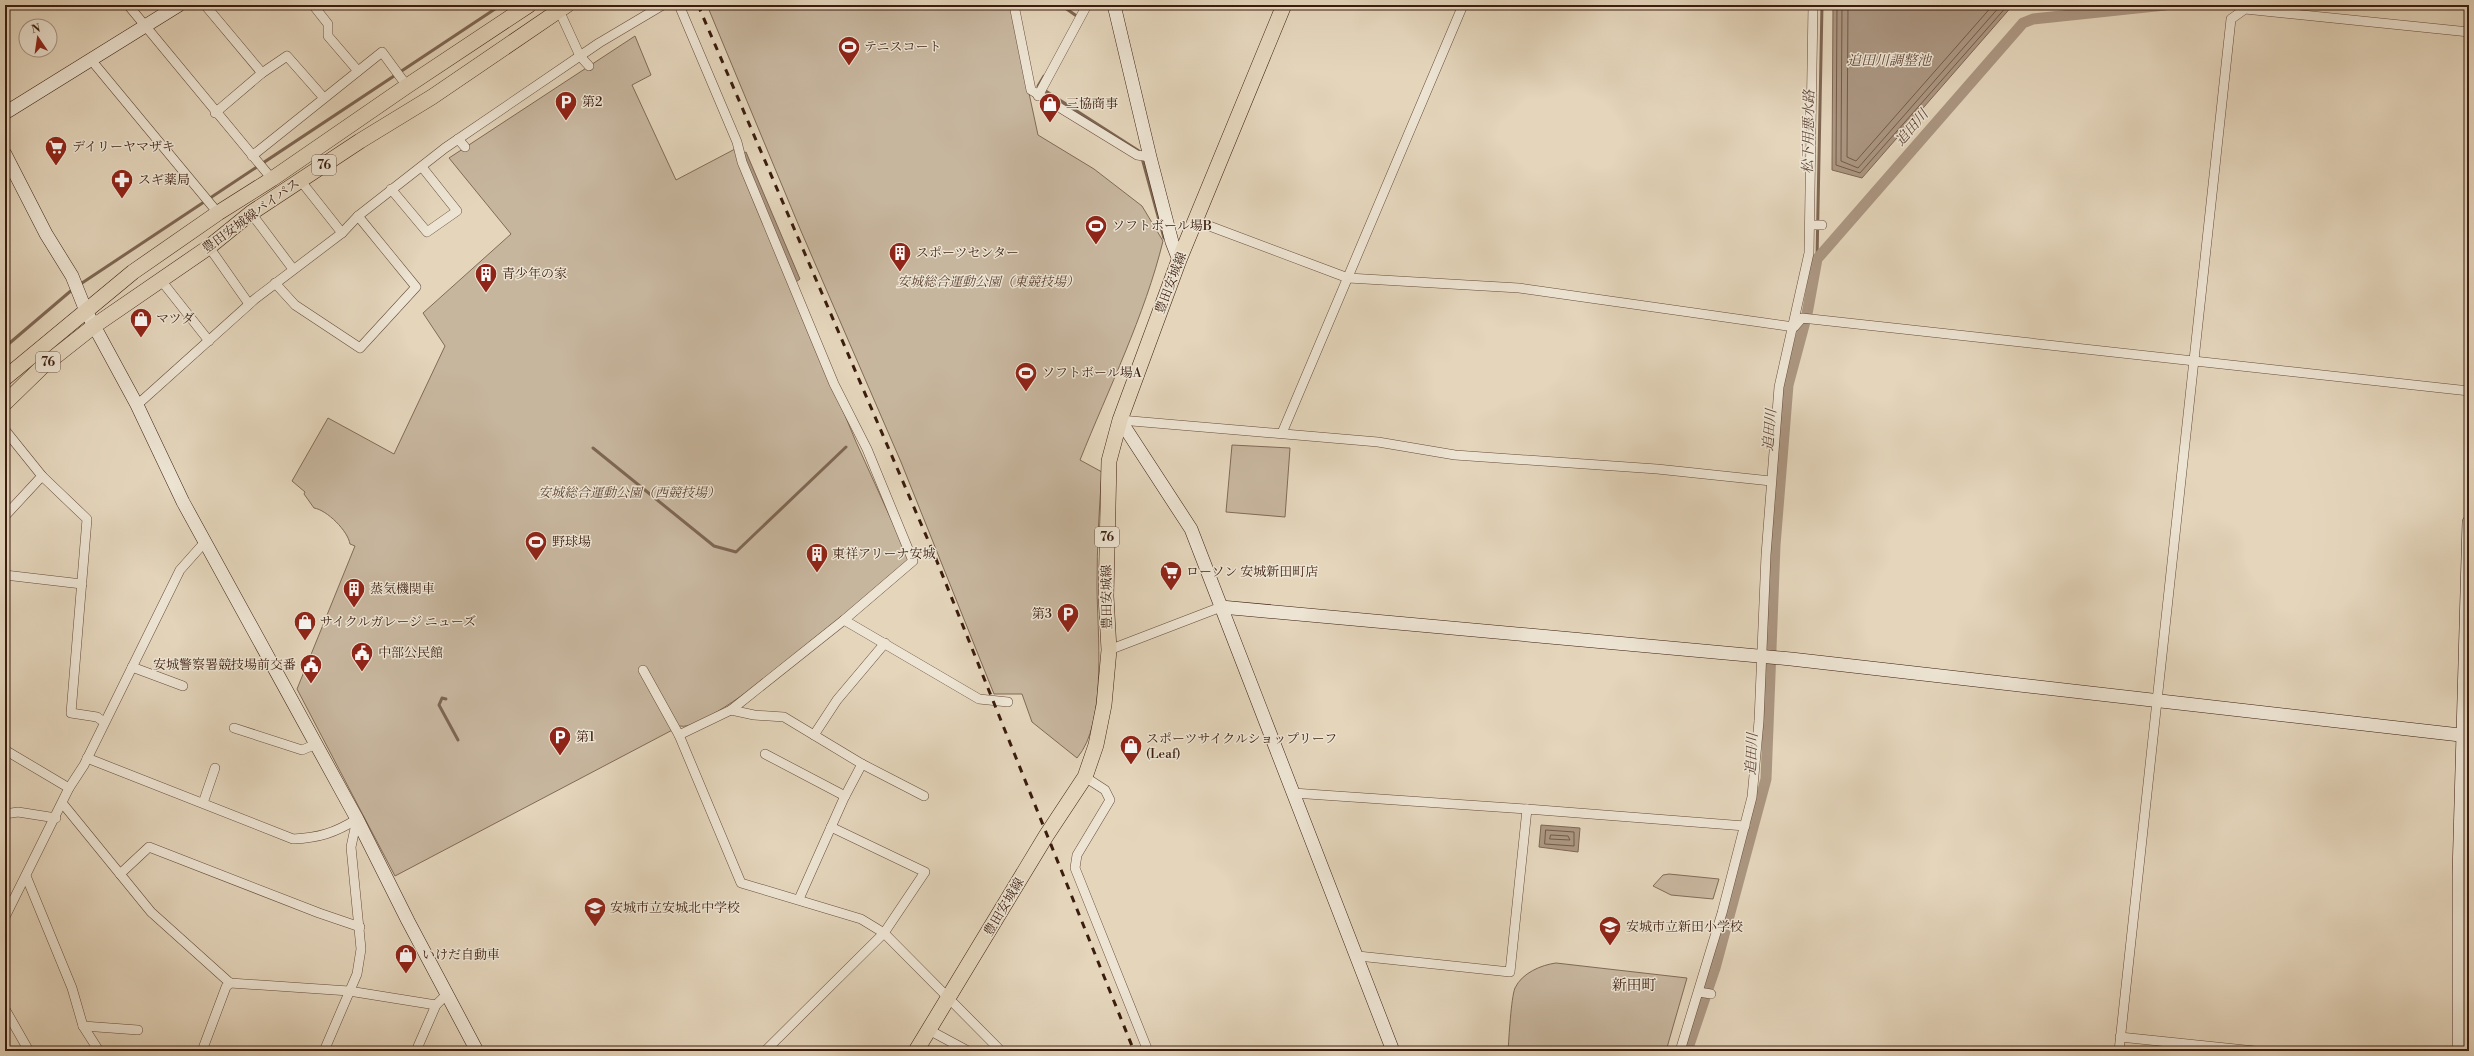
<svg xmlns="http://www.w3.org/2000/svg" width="2474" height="1056" font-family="'Libre Bodoni','Noto Serif JP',serif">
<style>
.green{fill:#c7b69e;stroke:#816a56}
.water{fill:#ab9681;stroke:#7e6653}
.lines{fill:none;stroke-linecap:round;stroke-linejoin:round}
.shore{stroke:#735a48;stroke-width:1}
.stream{stroke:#7e6653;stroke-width:3}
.canal{stroke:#ab9681;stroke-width:11}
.street-casing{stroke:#654b3a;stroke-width:10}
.secondary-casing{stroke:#3b1d0f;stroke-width:14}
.primary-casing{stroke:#3b1d0f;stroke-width:16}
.street{stroke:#ede4d3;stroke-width:9}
.secondary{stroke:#ede4d3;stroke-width:13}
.primary{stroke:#e4d5bb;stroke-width:15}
.rail{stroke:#3b1d0f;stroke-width:3;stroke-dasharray:7 7;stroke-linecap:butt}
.labels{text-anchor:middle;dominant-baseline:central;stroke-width:3;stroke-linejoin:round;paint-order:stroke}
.shield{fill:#ede4d3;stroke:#70594a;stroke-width:1}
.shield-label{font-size:12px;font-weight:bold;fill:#3b1d0f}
.poi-label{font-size:13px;fill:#3b1d0f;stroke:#ede4d3;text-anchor:start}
.street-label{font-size:13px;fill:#3b1d0f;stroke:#ede4d3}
.park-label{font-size:13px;font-style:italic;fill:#5e4333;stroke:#ede4d3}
.water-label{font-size:14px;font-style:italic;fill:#624737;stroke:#ede4d3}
.quarter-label{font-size:15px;fill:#3b1d0f;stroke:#ede4d3}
</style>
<rect width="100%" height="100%" fill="#e4d5bb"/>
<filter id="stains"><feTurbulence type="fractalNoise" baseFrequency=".005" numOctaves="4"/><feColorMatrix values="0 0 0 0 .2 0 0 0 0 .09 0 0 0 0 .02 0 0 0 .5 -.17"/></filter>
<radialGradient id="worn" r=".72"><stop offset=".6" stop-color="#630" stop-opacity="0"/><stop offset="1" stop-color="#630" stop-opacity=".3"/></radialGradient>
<g class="green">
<path d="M707,5H1010L1038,135L1094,169L1142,206L1163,241C1145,315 1108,390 1080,460L1102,472C1099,509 1097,547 1097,585C1097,631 1108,722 1077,758L1032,722L1022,694H994L901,462L801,231Z"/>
<path d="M635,36L651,75L632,85L676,180L735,149L856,442L910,561C877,587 711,734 680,726L395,876L297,689L355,546L350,544C348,531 327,510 314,508L304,494L305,492L292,481L328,418L394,454L445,346L423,313L511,234L449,158Z"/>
<polygon points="1232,445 1290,448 1285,517 1226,512"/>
<polygon points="1669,874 1719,879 1713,899 1671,895 1653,886 1663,875"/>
<path d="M1556,963L1687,978L1666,1051H1508C1509,1038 1511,998 1515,988C1522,973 1541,965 1556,963Z"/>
</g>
<g class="water">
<polygon points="1833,5 2013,5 1862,178 1832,170"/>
<polygon points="746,152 800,279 796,282 742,154"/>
<polygon points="1541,825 1580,828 1578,852 1539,847"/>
</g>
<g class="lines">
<g class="shore">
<polyline points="1837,5 1836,165 1860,173 2008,5"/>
<polyline points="1842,5 1841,161 1858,168 2001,5"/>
<polyline points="1848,5 1847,157 1856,161 1993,5"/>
<polygon points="1546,830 1574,832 1574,846 1545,844"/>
<polygon points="1551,835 1568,836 1570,840 1550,839"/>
</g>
<g class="stream">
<polyline points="1061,5 1078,17"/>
<polyline points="1044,76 1038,86 1139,151"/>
<polyline points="1142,158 1164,238"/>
<polyline points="1817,259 1822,5"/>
<polyline points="79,285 501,5"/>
<polyline points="5,347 73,289"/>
<polyline points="593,448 714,546 736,552 846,447"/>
<polyline points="446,699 442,698 439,705 458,740"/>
</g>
<polyline class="canal" points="1687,1051 1715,968 1766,779 1775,545 1788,385 1807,314 1817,259 2023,23 2033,19 2165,5"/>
<g class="street-casing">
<g id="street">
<polyline points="128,5 272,179"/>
<polyline points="205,5 262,73 215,113"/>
<polyline points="313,5 328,24 328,36 358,71"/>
<polyline points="679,5 737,142 742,162 834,384 867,449 913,561 844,620 731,710 679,735"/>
<polyline points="1014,5 1031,90 1137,155 1150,157"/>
<polyline points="557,6 580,56 589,66"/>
<polyline points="92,61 218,213"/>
<polyline points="262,73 287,56 324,98"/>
<polyline points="1038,96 1087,5"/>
<polyline points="458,139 465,147"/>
<polyline points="252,156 382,52 407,86"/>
<polyline points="300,180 342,233"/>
<polyline points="391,189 427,232 457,211 422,167"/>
<polyline points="251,213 293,269"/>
<polyline points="1196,221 1348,278 1519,288 1794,327"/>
<polyline points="1810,225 1822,225"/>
<polyline points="209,247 249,304"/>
<polyline points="160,279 209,341"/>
<polyline points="275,283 295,305 360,348 416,287 358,216"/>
<polyline points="1795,326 1802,318 2469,391"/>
<polyline points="137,405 255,299 342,233 358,216 445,148 599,43 663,5"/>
<polyline points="1120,420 1378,442 1455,455 1657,469 1771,481"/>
<polyline points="5,430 42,476 5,516"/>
<polyline points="1282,433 1463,5"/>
<polyline points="42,476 87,519 71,713 97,717 104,722"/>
<polyline points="5,575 82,584"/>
<polyline points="844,620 979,699 1008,702"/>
<polyline points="1109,650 1221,607"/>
<polyline points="132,667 183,686"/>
<polyline points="643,670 679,735 741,883 861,919 884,933 1001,1051"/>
<polyline points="731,710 754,715 784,717 862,764 844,798 799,899"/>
<polyline points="234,728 302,750 314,745"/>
<polyline points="814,735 837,700 885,643"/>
<polyline points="5,750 69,788"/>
<polyline points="765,754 845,796"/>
<path d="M87,758L293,839C318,838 335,833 357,819"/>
<polyline points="862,764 924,796"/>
<polyline points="1085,777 1105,790 1110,800 1077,855 1075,868 1148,1051"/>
<polyline points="1293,793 1527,809"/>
<polyline points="203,803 215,768"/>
<polyline points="63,804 151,912 230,983"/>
<polyline points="5,814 18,812 56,818"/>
<polyline points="120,874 149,847 319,913 360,927"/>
<polyline points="26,876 72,988 83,1026 99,1051"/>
<polyline points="5,917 69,788 84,765 180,570 204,543"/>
<polyline points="1358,956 1510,972 1527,809 1745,826"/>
<polyline points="230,983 349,991 436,1005"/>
<polyline points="1699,992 1711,994"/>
<polyline points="5,1009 29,1051"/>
<polyline points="83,1026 138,1030"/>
<polyline points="929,1030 968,1051"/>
<polyline points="2120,1037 2255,1051"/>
<polyline points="202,1051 226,987 230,983"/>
<polyline points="324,1051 357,974 361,949 351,847 357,819"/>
<polyline points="416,1051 436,1005 447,994"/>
<polyline points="765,1051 884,933 925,872 831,827"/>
<polyline points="1680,1051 1722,913 1752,797 1759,721 1766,555 1779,387 1809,253 1813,5"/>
<polyline points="2119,1051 2231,19 2245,9 2469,32"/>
</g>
</g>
<g class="secondary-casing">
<g id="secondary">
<polyline points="1114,5 1150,157 1172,242 1179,260"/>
<polyline points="5,113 179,5"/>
<polyline points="5,154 46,234 72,276 86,311 137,405 183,502 357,819 408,921 477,1051"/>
<polyline points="1120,420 1191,529 1393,1051"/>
<polyline points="1221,607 1791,659 2469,736"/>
<polyline points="2459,1051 2459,875 2469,522"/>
</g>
</g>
<g class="primary-casing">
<g id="primary">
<polyline points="5,378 133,272 218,213 272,179 407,86 529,5"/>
<polyline points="5,403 42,367 94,326 209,247 251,213 360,141 432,97 567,5"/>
<polyline points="916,1051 1046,836 1085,777 1096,745 1104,705 1109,650 1106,596 1109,461 1120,420 1179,260 1284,5"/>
</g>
</g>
<use href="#street" class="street"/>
<use href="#secondary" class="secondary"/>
<use href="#primary" class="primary"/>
<polyline class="rail" points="698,5 934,554 1134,1051"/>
</g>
<defs>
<g id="stadium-pin" transform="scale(1.15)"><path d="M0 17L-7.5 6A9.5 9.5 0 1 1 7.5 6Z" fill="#8f2418" stroke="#ede4d3"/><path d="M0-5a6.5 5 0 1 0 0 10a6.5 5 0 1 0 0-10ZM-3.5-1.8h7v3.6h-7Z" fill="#fff"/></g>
<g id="parking-pin" transform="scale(1.15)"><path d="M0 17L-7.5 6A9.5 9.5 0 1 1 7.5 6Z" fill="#8f2418" stroke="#ede4d3"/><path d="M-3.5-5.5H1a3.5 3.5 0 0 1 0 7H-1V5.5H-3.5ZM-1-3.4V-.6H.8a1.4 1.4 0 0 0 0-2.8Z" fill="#fff"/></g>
<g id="shop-pin" transform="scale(1.15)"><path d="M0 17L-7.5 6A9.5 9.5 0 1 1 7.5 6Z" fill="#8f2418" stroke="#ede4d3"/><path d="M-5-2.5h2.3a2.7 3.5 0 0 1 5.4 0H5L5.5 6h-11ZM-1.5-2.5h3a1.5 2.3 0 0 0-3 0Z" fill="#fff"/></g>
<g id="supermarket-pin" transform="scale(1.15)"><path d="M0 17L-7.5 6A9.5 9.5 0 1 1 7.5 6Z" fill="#8f2418" stroke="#ede4d3"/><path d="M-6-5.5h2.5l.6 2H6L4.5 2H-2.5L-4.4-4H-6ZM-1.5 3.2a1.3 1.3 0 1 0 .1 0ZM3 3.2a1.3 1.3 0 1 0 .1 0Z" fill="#fff"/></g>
<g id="pharmacy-pin" transform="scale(1.15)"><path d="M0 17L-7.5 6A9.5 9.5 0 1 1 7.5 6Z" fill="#8f2418" stroke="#ede4d3"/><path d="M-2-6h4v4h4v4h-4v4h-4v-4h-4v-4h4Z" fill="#fff"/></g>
<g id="building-pin" transform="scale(1.15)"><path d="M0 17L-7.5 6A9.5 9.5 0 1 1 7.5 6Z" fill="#8f2418" stroke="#ede4d3"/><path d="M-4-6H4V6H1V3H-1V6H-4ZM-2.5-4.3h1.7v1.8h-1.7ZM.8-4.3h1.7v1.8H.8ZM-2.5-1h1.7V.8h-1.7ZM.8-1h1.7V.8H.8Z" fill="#fff"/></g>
<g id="civic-pin" transform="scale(1.15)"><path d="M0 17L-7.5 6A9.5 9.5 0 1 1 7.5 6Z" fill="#8f2418" stroke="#ede4d3"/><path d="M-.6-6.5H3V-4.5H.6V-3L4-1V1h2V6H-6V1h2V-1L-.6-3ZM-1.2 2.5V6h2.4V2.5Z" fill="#fff"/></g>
<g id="school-pin" transform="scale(1.15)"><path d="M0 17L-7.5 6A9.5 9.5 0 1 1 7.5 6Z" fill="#8f2418" stroke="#ede4d3"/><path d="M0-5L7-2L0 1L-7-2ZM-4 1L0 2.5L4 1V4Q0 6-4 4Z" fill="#fff"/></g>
</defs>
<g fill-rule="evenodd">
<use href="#stadium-pin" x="849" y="47"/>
<use href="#parking-pin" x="566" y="102"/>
<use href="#shop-pin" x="1050" y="104"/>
<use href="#supermarket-pin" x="56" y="147"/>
<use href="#pharmacy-pin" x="122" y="180"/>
<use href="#stadium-pin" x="1096" y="226"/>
<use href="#building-pin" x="900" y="253"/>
<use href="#building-pin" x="486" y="274"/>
<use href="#shop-pin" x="141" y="319"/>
<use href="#stadium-pin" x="1026" y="373"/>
<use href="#stadium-pin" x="536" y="542"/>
<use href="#building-pin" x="817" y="554"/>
<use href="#supermarket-pin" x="1171" y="572"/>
<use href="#building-pin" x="354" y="589"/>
<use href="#parking-pin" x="1068" y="614"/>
<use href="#shop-pin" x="305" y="622"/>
<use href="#civic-pin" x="362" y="653"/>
<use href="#civic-pin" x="311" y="665"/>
<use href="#parking-pin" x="560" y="737"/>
<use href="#shop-pin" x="1131" y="746"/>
<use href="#school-pin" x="595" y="908"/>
<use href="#school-pin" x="1610" y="927"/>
<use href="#shop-pin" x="406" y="955"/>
</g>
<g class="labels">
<g class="shield">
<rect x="312" y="155" width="24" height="20" rx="3"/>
<rect x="36" y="352" width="24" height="20" rx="3"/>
<rect x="1095" y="527" width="24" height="20" rx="3"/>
</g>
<g class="shield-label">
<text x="324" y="165">76</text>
<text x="48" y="362">76</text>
<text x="1107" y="537">76</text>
</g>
<g class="poi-label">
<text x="864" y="47">テニスコート</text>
<text x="582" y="102">第2</text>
<text x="1066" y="104">三協商事</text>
<text x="72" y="147">デイリーヤマザキ</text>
<text x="138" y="180">スギ薬局</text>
<text x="1112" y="226">ソフトボール場B</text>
<text x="916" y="253">スポーツセンター</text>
<text x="502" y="274">青少年の家</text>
<text x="156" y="319">マツダ</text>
<text x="1042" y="373">ソフトボール場A</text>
<text x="552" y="542">野球場</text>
<text x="832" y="554">東祥アリーナ安城</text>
<text x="1186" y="572">ローソン 安城新田町店</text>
<text x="370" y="589">蒸気機関車</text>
<text x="1052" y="614" text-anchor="end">第3</text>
<text x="320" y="622">サイクルガレージ ニューズ</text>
<text x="378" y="653">中部公民館</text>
<text x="296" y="665" text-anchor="end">安城警察署競技場前交番</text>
<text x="576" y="737">第1</text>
<text x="1146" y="739">スポーツサイクルショップリーフ<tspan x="1146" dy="15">(Leaf)</tspan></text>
<text x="610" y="908">安城市立安城北中学校</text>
<text x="1626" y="927">安城市立新田小学校</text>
<text x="422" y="955">いけだ自動車</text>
</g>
<g class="street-label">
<text transform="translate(251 216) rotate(-36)">豊田安城線バイパス</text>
<text transform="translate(1171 283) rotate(-69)">豊田安城線</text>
<text transform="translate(1107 597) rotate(-91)">豊田安城線</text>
<text transform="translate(1004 907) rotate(-59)">豊田安城線</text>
</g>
<g class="park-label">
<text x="988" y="282">安城総合運動公園（東競技場）</text>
<text x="629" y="493">安城総合運動公園（西競技場）</text>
</g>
<g class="water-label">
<text x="1889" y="61">追田川調整池</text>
<text transform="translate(1912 128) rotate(-49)">追田川</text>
<text transform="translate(1809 132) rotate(-89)">松下用悪水路</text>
<text transform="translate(1770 430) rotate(-85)">追田川</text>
<text transform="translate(1752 754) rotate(-87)">追田川</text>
</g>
<g class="quarter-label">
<text x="1634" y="985">新田町</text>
</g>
</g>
<rect width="2474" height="1056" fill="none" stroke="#e4d5bb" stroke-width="20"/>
<rect x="6" y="6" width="2462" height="1044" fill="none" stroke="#3b1d0f" stroke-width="2"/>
<rect x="10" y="10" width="2454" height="1036" fill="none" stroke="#3b1d0f"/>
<g transform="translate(38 38) rotate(347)"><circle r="19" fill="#ede4d3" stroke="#a69485"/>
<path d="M0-3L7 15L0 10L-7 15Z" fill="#8f2418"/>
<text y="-6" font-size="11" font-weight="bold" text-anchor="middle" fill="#3b1d0f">N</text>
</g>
<rect width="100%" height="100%" filter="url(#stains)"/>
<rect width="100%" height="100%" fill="url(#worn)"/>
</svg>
